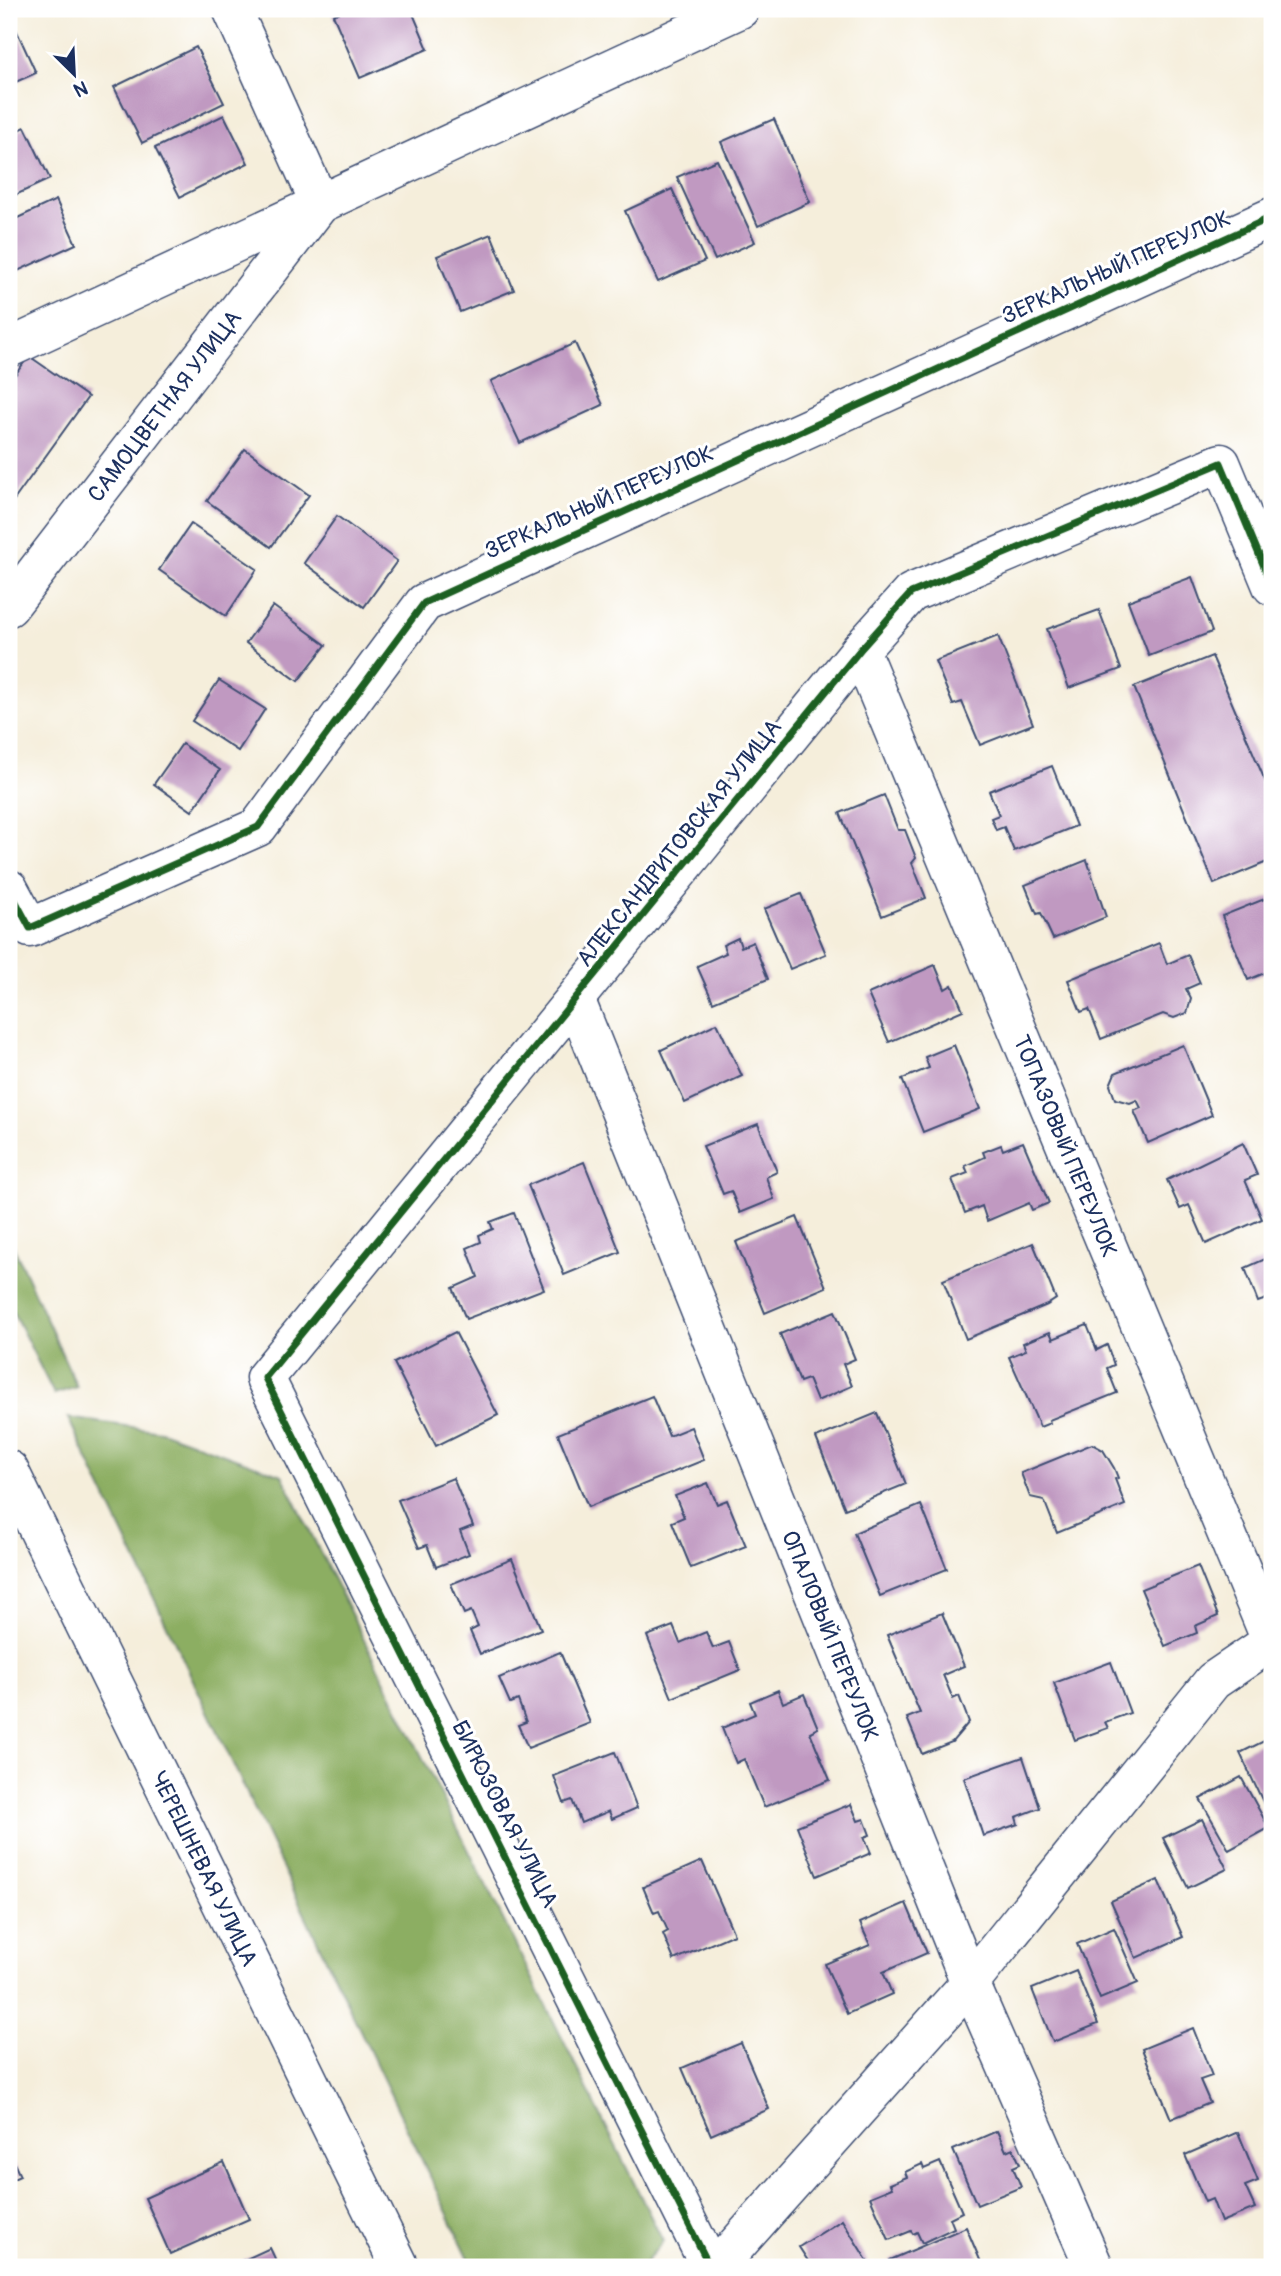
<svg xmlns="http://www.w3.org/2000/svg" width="1281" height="2276" font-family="Pangolin,sans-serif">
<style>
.forest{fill:#8cae62;stroke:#546e60;stroke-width:2}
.building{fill:#c099c1}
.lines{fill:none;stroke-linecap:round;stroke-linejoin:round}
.minor-casing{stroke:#3c4c71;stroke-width:41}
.minor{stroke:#fff;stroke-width:38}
.cycleway-casing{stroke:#fff;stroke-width:11}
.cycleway{stroke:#1b5e20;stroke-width:7}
.labels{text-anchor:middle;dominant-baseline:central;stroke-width:6;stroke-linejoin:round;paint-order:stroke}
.street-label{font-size:23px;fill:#1b2f5e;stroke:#fff}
</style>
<rect width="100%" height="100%" fill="#fff"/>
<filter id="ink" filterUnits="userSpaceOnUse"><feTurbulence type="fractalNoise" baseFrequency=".0143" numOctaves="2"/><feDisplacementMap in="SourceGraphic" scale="14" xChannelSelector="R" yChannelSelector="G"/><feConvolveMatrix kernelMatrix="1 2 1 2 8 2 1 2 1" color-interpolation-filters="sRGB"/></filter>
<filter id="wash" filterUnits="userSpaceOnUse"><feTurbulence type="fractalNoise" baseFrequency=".00686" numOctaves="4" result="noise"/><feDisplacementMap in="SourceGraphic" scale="28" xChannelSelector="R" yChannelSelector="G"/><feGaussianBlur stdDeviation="1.57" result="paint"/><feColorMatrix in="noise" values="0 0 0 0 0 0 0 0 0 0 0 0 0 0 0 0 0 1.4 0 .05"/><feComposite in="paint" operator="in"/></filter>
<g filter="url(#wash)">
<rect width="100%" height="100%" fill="#f5eedb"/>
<g class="forest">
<polygon points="9,1237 77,1387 54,1394 9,1304"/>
<polygon points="68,1418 161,1431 282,1475 663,2241 642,2267 473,2267"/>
</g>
<g id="blocks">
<g class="building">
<polygon points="347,9 411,9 428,49 360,78 333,15"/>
<polygon points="9,14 36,73 9,85"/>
<polygon points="196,47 224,103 142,143 114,87"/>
<polygon points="224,115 248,163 180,197 155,148"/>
<polygon points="774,119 810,202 758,226 721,142"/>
<polygon points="25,127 50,179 9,198 9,135"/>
<polygon points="717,160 755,242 715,260 677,177"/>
<polygon points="672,189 705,261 658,282 625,211"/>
<polygon points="56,200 76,244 9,275 9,222"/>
<polygon points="491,234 514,290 460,312 437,256"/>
<polygon points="575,343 603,405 520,443 491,381"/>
<polygon points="29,356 88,397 9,507 9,383"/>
<polygon points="245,449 309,495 271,547 207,501"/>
<polygon points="337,516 397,561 364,607 304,563"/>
<polygon points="191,524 257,569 226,616 159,570"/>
<polygon points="1192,577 1212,632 1149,656 1128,601"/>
<polygon points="273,606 326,645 298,681 246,643"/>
<polygon points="1099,610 1121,669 1069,688 1047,629"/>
<polygon points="998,636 1033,724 980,745 962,702 953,705 935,661"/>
<polygon points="1212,656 1272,797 1272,860 1214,884 1134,687"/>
<polygon points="219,680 265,709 238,751 192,721"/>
<polygon points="182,744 220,770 192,811 154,784"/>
<polygon points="1052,766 1076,826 1014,851 1004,827 996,830 991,818 999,815 989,791"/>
<polygon points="884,795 898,830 905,830 916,858 912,863 926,898 882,916 840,813"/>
<polygon points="1087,860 1106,917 1053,939 1041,913 1037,914 1025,885"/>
<polygon points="801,894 826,954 790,969 764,909"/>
<polygon points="1272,896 1272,970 1248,980 1222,916"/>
<polygon points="738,938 741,947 753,942 768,979 713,1002 697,966 726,953 723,945"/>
<polygon points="1159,943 1167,964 1188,955 1200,983 1186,989 1191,999 1187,1013 1174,1018 1163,1014 1101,1039 1089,1009 1081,1012 1068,980"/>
<polygon points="935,965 945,989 952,985 963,1010 889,1042 868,994"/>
<polygon points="717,1023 742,1076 685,1103 661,1050"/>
<polygon points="954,1045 980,1109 923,1132 902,1079 929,1068 925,1057"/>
<polygon points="1183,1045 1212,1115 1148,1143 1134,1111 1141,1108 1137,1100 1130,1103 1115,1099 1110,1085 1115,1073"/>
<polygon points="758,1124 777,1172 766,1177 774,1199 740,1213 731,1191 723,1194 703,1146"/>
<polygon points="1023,1142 1049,1203 1032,1210 1029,1203 987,1221 982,1206 965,1213 952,1179 968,1173 965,1166 985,1157 983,1152 1001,1145 1003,1150"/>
<polygon points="1243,1143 1257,1175 1245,1180 1262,1219 1206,1244 1189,1205 1180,1209 1167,1180"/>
<polygon points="584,1162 620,1252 564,1275 528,1185"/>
<polygon points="514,1213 544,1289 466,1319 453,1288 478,1277 467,1248 481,1242 479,1235 493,1229 490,1222"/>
<polygon points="797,1217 826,1287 765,1313 736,1242"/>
<polygon points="1033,1243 1056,1299 1047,1305 966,1339 943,1280"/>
<polygon points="1272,1256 1272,1297 1258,1302 1245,1268"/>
<polygon points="835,1311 855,1359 843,1364 852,1386 817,1401 808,1379 800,1382 780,1334"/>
<polygon points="1087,1325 1097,1350 1107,1345 1114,1365 1107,1368 1117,1393 1049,1420 1050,1423 1040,1427 1009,1357 1026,1350 1023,1343 1050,1332 1053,1339"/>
<polygon points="455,1332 498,1415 436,1446 394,1363"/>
<polygon points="652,1396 669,1436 691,1427 704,1460 588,1507 558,1434"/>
<polygon points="877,1413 906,1484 845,1509 816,1438"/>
<polygon points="1092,1444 1103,1450 1114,1468 1118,1478 1115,1479 1125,1505 1057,1533 1044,1500 1030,1497 1021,1473"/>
<polygon points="453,1478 473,1526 460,1531 469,1554 436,1567 427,1545 419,1548 398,1500"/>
<polygon points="708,1483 717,1504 727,1500 746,1546 691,1568 672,1522 684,1517 675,1496"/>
<polygon points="921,1505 947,1569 880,1596 854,1533"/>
<polygon points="512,1559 541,1629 480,1654 470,1631 478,1627 471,1611 464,1614 451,1584"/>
<polygon points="1198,1566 1218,1616 1195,1626 1197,1633 1165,1646 1141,1589"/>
<polygon points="942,1613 964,1666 943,1675 953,1699 959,1696 969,1722 952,1742 922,1754 907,1718 920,1713 887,1635"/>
<polygon points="673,1626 680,1643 706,1632 713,1648 729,1642 740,1670 672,1698 647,1636"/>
<polygon points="560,1652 590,1723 528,1748 518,1725 526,1722 518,1700 510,1703 499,1678"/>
<polygon points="1111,1662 1130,1713 1105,1722 1108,1728 1075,1740 1054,1683"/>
<polygon points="778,1690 783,1703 804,1694 818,1728 810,1732 830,1780 764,1807 744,1759 736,1763 722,1728 755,1714 750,1702"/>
<polygon points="1272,1737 1272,1800 1264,1804 1240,1753"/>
<polygon points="615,1752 637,1808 612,1819 609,1811 581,1823 572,1800 564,1803 554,1776"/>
<polygon points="1023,1757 1040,1808 1016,1817 1018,1824 983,1836 964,1778"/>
<polygon points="1241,1777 1269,1828 1229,1850 1200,1799"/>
<polygon points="851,1804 858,1821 864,1819 870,1835 864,1837 871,1853 817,1876 797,1826"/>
<polygon points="1202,1819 1227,1869 1188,1888 1163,1838"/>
<polygon points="702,1861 734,1934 674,1960 663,1934 668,1931 659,1911 654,1913 643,1887"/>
<polygon points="1158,1880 1183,1937 1136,1958 1111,1901"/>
<polygon points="906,1903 927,1953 883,1972 892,1994 847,2014 825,1964 870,1945 860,1923"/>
<polygon points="1114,1928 1138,1983 1100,1999 1077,1944"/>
<polygon points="1076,1971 1098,2024 1053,2042 1032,1989"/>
<polygon points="1193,2028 1212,2076 1200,2080 1210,2103 1171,2119 1142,2049"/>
<polygon points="741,2043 769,2109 711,2135 682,2068"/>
<polygon points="997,2131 1006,2151 1013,2148 1020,2164 1013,2167 1021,2187 977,2205 953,2150"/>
<polygon points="1238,2132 1258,2181 1245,2186 1255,2208 1221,2222 1212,2199 1205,2202 1185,2155"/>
<polygon points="9,2152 20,2176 9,2181"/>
<polygon points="224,2162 249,2219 170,2254 145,2198"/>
<polygon points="940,2162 962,2212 950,2218 954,2228 922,2243 917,2232 913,2234 911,2231 889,2240 870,2197 892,2188 890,2184 907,2177 905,2172 922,2164 924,2169"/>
<polygon points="842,2220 868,2262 859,2267 812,2267 799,2247"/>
<polygon points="966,2227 983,2267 893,2267 890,2260"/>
<polygon points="270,2248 279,2267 229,2267"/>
</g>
</g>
</g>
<g filter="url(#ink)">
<use href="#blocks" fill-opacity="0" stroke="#3c4c71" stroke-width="2"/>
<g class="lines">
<g class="minor-casing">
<g id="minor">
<polyline points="9,348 740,9"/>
<path id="s1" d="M9,607L320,204L232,9"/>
<path id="s2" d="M860,650L1272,1643"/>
<polyline points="9,889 30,928 258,827 424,603 1272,217"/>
<path id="s3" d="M576,1001L970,1983L1094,2267"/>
<path id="s4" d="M9,1470L400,2267"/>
<polyline points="710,2267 265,1378 860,650 911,593 1221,463 1272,586"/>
<polyline points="717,2267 970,1983 1213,1681 1272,1641"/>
</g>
</g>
<use href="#minor" class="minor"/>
<g class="cycleway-casing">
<g id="cycleway">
<polyline points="9,889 30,928 258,827 424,603 1272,217"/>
<polyline points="710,2267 265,1378 860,650 911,593 1221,463 1272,586"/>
</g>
</g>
<use href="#cycleway" class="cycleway"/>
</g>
</g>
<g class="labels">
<g class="street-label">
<text transform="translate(1116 267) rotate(-24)">ЗЕРКАЛЬНЫЙ ПЕРЕУЛОК</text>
<text stroke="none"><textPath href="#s1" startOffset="254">САМОЦВЕТНАЯ УЛИЦА</textPath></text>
<text transform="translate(599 502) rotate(-24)">ЗЕРКАЛЬНЫЙ ПЕРЕУЛОК</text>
<text transform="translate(679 843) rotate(-51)">АЛЕКСАНДРИТОВСКАЯ УЛИЦА</text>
<text stroke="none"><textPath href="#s2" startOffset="537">ТОПАЗОВЫЙ ПЕРЕУЛОК</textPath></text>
<text stroke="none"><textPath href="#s3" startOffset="684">ОПАЛОВЫЙ ПЕРЕУЛОК</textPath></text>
<text transform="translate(505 1814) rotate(63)">БИРЮЗОВАЯ УЛИЦА</text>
<text stroke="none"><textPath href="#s4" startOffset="444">ЧЕРЕШНЕВАЯ УЛИЦА</textPath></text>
</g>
</g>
<rect width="1281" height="2276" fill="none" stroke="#fff" stroke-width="35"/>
<g transform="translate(74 74) rotate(156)" stroke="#ffffff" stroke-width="5" paint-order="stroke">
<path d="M0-5L12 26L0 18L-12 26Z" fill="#1b2f5e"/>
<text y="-10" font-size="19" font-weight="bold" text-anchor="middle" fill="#1b2f5e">N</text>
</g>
</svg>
